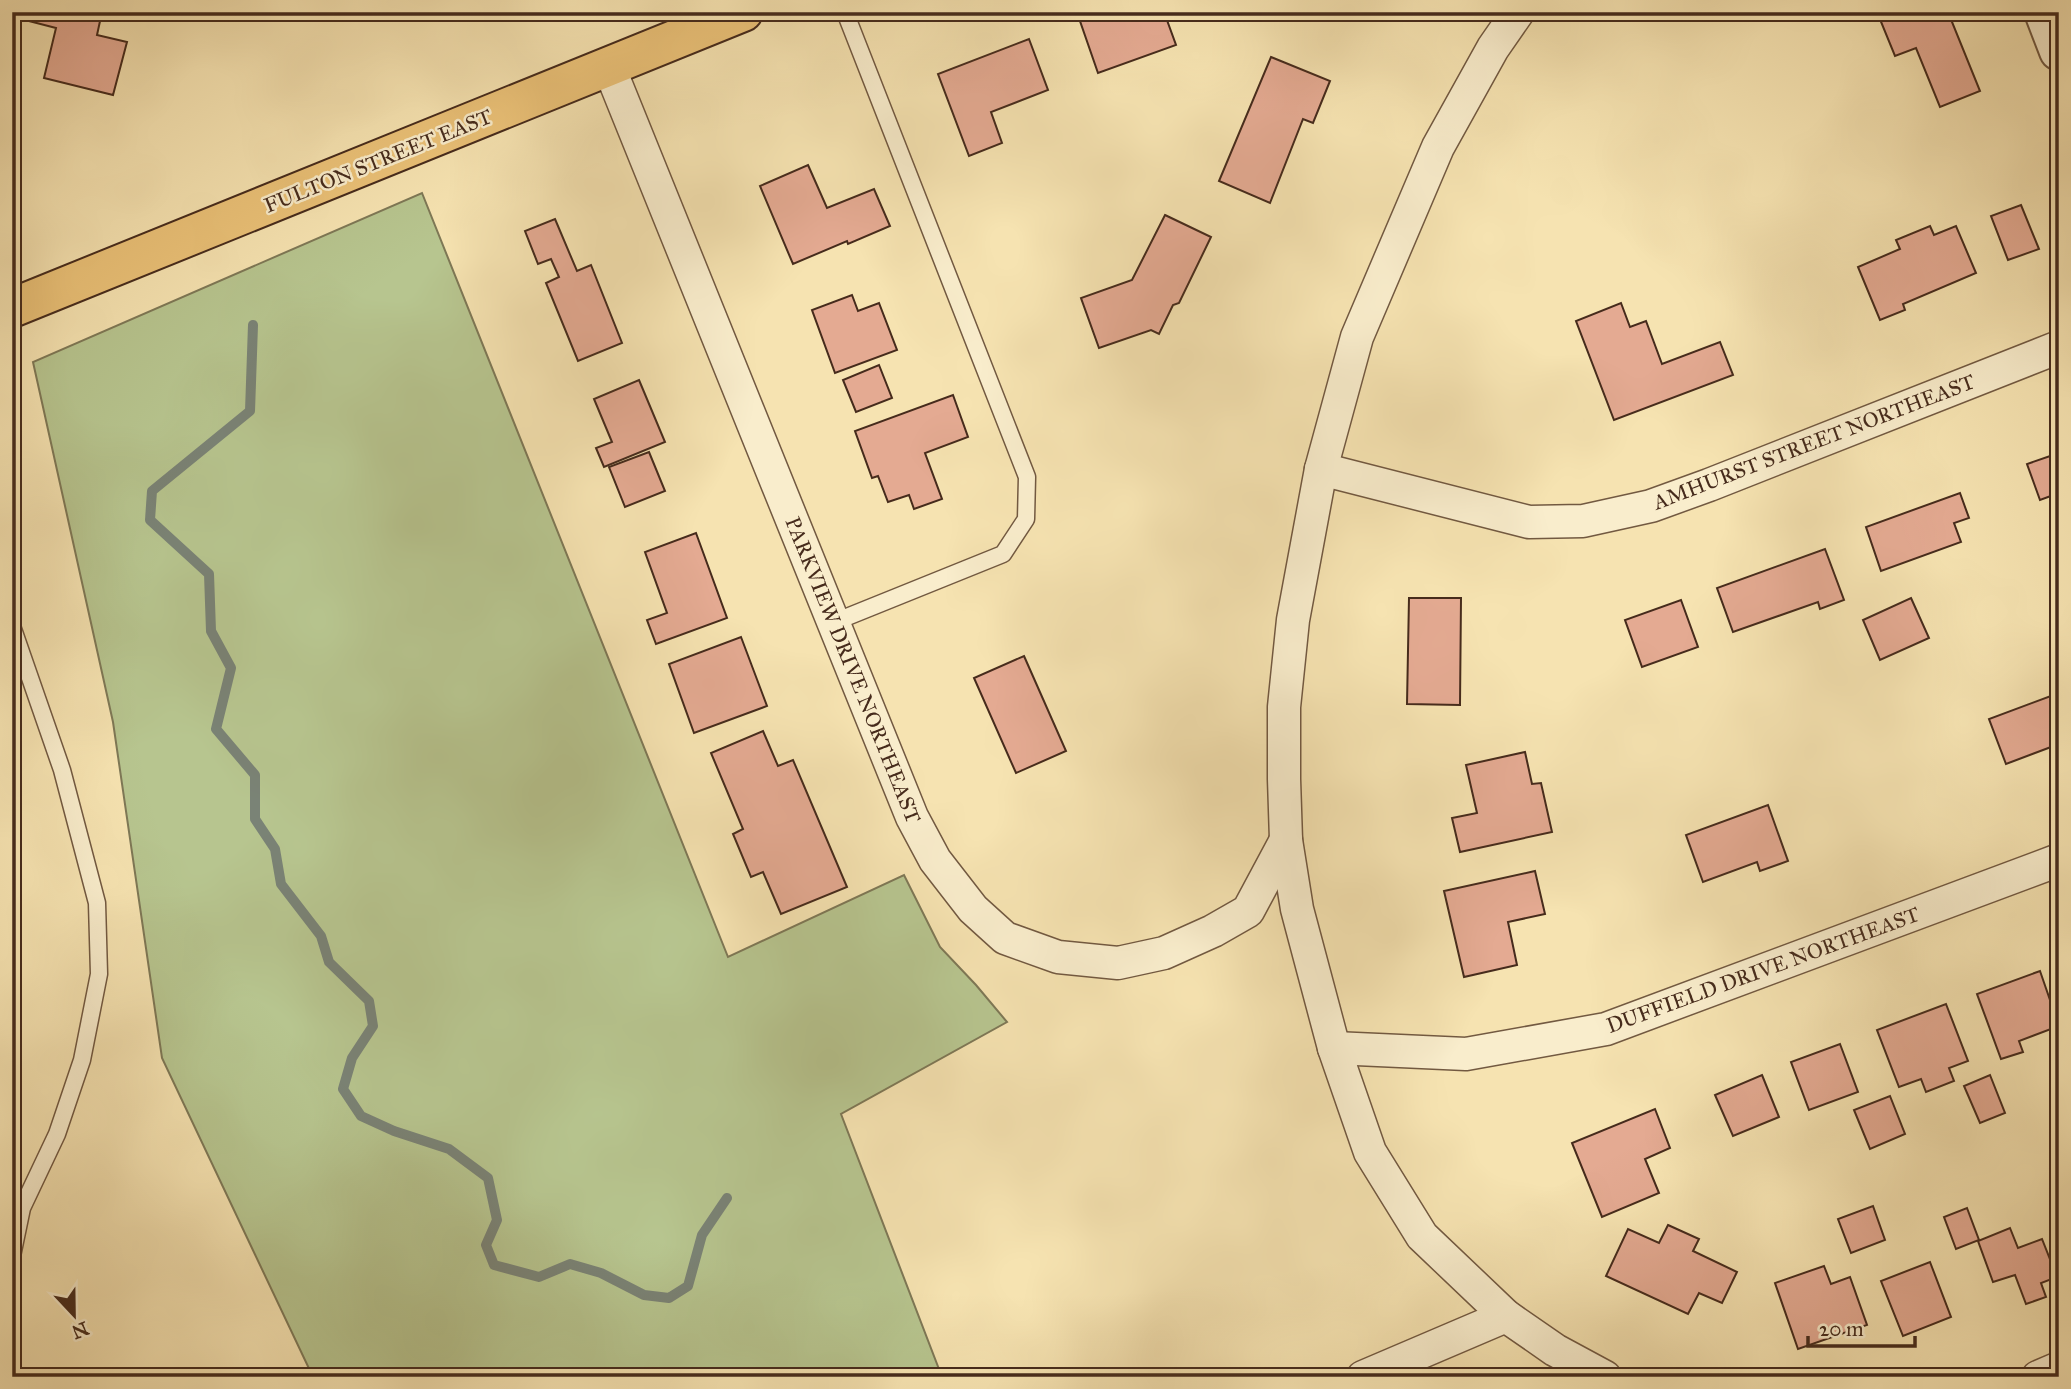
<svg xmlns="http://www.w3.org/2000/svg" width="2071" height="1389" font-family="'IM FELL Great Primer',serif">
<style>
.green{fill:#b7c58f;stroke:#7e7856;stroke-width:2}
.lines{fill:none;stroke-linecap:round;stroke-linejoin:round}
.stream{stroke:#7a8376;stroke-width:10}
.building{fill:#e4aa92;stroke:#462b1c;stroke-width:2}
.service-casing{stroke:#725941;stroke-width:19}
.minor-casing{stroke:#725941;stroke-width:35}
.tertiary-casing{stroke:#725941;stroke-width:42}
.primary-casing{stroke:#462b1c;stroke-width:42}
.service{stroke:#f9edcc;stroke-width:16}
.minor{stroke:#f9edcc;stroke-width:32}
.tertiary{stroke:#f9edcc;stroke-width:38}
.primary{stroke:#ebc278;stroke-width:38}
.labels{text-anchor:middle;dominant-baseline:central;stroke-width:5;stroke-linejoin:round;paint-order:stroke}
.street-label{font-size:21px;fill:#462b1c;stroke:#f9edcc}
</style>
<rect width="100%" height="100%" fill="#f6e3b1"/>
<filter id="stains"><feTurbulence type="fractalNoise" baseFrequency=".00286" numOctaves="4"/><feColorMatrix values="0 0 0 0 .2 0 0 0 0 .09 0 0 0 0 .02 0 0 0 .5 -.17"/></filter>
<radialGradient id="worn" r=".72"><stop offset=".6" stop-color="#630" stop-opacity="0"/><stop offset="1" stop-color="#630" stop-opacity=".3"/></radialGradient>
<polygon class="green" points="422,193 728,957 904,875 940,947 976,985 1007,1022 841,1114 942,1377 313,1377 162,1058 113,722 33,362"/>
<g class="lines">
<polyline class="stream" points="253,325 250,411 152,491 150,520 209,574 211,631 231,668 216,729 255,775 255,819 275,849 281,884 321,936 329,962 369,1001 373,1026 352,1058 343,1089 361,1116 394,1131 449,1149 488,1178 497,1220 486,1245 494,1265 539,1277 570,1264 601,1273 644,1295 669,1298 688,1286 702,1235 727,1198"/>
</g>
<g class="building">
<polygon points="27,12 102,12 97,35 127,42 113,95 44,78 56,28 25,20"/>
<polygon points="1105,12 1164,12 1176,45 1098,73 1080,21"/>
<polygon points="1877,12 1948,12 1980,91 1940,107 1916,48 1895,56"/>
<polygon points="1029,39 1048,90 991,112 1002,143 969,156 938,74"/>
<polygon points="1271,57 1330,81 1313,123 1303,119 1270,203 1219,181"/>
<polygon points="808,165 827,208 874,189 890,226 848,244 847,241 793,264 760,186"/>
<polygon points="2021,205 2039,249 2008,260 1991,216"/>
<polygon points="1165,215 1211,237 1179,303 1173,305 1159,334 1151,330 1099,348 1081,298 1132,280"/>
<polygon points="555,219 577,271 591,265 622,343 578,361 546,283 559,277 551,259 538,264 525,231"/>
<polygon points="1930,226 1934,235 1956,226 1976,273 1903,304 1905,310 1880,320 1858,267 1900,249 1896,240"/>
<polygon points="852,295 858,311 879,303 897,350 835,373 812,310"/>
<polygon points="1621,303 1630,327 1646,321 1662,364 1720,342 1733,375 1614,420 1576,321"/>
<polygon points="879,365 892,398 856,412 843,380"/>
<polygon points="639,380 665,442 604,467 596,448 612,442 594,399"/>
<polygon points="953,395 968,437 925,453 942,499 914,509 909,495 888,502 878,476 872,478 855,431"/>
<polygon points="649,452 665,491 625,507 609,467"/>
<polygon points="2059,453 2059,493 2040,500 2027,464"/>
<polygon points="1960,493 1969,518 1954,523 1961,542 1881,571 1866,527"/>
<polygon points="696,533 727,618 656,644 647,620 667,613 645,552"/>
<polygon points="1825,549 1844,600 1820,609 1818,602 1733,632 1717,588"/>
<polygon points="1409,598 1461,598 1460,705 1407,704"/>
<polygon points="1911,598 1929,638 1880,660 1863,620"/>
<polygon points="1681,600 1698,647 1642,667 1625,620"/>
<polygon points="741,637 767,706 694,733 669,664"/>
<polygon points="1024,656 1066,751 1016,773 974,678"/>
<polygon points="2059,693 2059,744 2006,764 1989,719"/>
<polygon points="763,731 778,766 793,760 847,887 781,914 763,872 751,877 733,834 743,829 711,753"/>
<polygon points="1525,752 1532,784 1541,783 1552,832 1460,852 1452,818 1477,813 1466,765"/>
<polygon points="1768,805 1788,861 1760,871 1757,862 1703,882 1686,835"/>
<polygon points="1535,871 1545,914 1508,922 1517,965 1464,977 1444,891"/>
<polygon points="2040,971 2059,1026 2019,1041 2023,1052 2001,1059 1977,994"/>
<polygon points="1946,1004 1968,1061 1949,1068 1954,1081 1926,1092 1921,1079 1899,1087 1877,1030"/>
<polygon points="1840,1044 1858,1092 1809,1110 1791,1062"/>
<polygon points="1762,1075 1779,1117 1733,1136 1715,1095"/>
<polygon points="1990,1075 2005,1113 1980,1123 1964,1086"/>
<polygon points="1890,1096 1905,1134 1870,1149 1854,1110"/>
<polygon points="1655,1109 1670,1148 1645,1159 1659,1193 1602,1217 1572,1143"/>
<polygon points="1873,1206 1885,1240 1851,1253 1838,1219"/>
<polygon points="1967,1208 1979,1240 1956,1249 1944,1217"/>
<polygon points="1668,1225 1699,1239 1693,1251 1737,1272 1722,1303 1699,1293 1688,1314 1606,1276 1628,1229 1659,1243"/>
<polygon points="2010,1228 2018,1248 2042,1239 2057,1277 2041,1283 2046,1297 2026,1304 2015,1275 1993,1282 1978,1241"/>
<polygon points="1930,1262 1951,1317 1903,1336 1881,1281"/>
<polygon points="1824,1266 1831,1284 1850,1277 1867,1325 1798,1349 1775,1283"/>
</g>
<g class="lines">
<g class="service-casing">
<g id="service">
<polyline points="832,623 1003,554 1026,519 1027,477 845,12"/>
<polyline points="12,626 62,770 97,903 99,974 82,1060 57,1134 22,1208 12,1256"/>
</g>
</g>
<g class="minor-casing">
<g id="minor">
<polyline points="1518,12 1493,48 1438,147 1357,337 1321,469 1293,620 1284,707 1284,779 1286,840 1297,909 1334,1048 1370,1152 1422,1236 1506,1316 1555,1350 1605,1377"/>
<polyline points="609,67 912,817 935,860 973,909 1005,938 1058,957 1118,963 1164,953 1213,931 1248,911 1286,840"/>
<polyline points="1321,469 1529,522 1583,521 1651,506 1709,485 2059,347"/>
<polyline points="1334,1048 1466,1054 1606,1029 2059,860"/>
<polyline points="1363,1377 1506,1316"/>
<polyline points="2038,1377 2059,1368"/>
</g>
</g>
<g class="tertiary-casing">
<polyline id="tertiary" points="2044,12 2059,51"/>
</g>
<g class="primary-casing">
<polyline id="primary" points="12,308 743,12"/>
</g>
<use href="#service" class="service"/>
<use href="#minor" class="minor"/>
<use href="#tertiary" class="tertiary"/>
<use href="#primary" class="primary"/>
</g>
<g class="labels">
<g class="street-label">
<text transform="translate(378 161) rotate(-22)">FULTON STREET EAST</text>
<text transform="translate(1814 442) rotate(-21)">AMHURST STREET NORTHEAST</text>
<text transform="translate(853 670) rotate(68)">PARKVIEW DRIVE NORTHEAST</text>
<text transform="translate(1763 970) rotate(-20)">DUFFIELD DRIVE NORTHEAST</text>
</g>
</g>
<rect width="2071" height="1389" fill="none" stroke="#f6e3b1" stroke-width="42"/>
<rect x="14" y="14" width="2043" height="1361" fill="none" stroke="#462b1c" stroke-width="3.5"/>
<rect x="21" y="21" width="2029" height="1347" fill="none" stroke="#462b1c" stroke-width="2"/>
<g transform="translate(74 1315) rotate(158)" stroke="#f9edcc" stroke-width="5" paint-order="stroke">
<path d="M0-5L12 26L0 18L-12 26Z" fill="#462b1c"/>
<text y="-10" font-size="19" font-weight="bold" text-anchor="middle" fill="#462b1c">N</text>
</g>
<path d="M1808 1336v10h107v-10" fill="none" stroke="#462b1c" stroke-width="3.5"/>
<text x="1819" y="1336" font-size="21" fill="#462b1c" stroke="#f9edcc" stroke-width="5" paint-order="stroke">20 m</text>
<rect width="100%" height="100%" filter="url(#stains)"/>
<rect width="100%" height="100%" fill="url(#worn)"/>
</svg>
